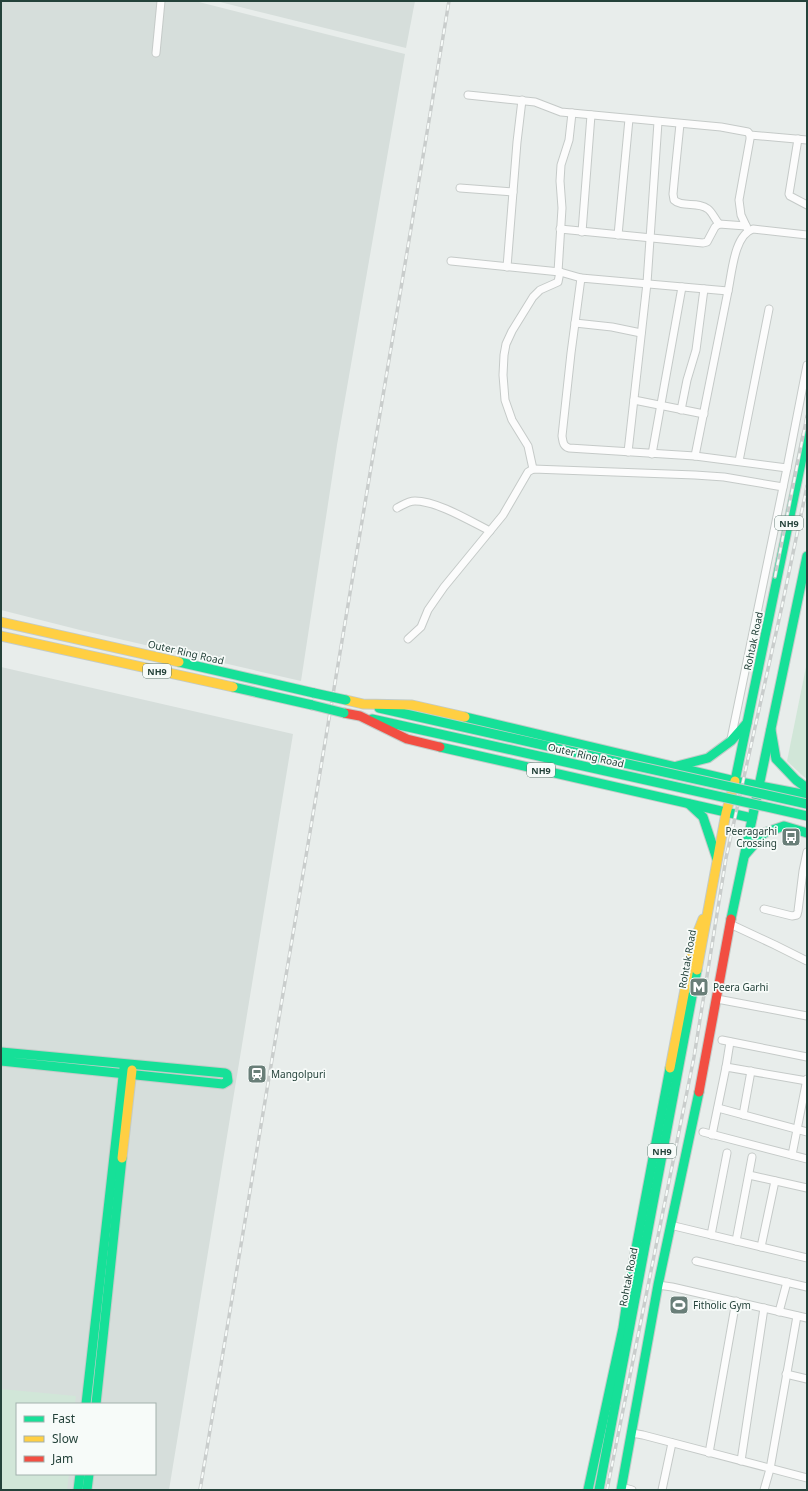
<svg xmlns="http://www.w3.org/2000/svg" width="808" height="1491" font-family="'Noto Sans',sans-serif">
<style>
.built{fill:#d6dedb;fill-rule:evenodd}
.green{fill:#d1e6d8}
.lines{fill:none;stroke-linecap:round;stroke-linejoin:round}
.street-casing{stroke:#c5cac8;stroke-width:9}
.fast-casing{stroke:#c3cbc8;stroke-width:11}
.slow-casing{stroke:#c3cbc8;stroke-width:11}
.jam-casing{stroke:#c3cbc8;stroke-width:11}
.street{stroke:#fcfcfc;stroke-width:7}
.fast{stroke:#16e098;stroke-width:9}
.slow{stroke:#ffcf43;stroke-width:9}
.jam{stroke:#f24e42;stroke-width:9}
.rail-casing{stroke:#c9cdcc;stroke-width:3.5}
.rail{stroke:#f7fbf9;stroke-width:2;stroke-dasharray:6;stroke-linecap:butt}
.fast-bridge-casing{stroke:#c3ccc9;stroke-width:11;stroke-linecap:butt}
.fast-bridge{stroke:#16e098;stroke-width:9}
.labels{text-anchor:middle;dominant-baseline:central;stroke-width:3.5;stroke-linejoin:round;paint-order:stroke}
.shield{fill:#f7fbf9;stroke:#637a73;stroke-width:1}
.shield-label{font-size:9px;font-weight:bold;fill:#24423a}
.street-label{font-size:10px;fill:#24423a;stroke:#f7fbf9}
.poi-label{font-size:10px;fill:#24423a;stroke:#f7fbf9;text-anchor:start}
</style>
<rect width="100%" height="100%" fill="#e8edeb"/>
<g class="built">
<polygon points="1,1 195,1 405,54 337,445 301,681 80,630 1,610"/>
<polygon points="216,1 415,1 406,48"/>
<path d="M1,667L293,734L169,1490H1ZM17,1404H155V1474H17Z"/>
</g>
<g class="green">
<polygon points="807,662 807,779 803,776 787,761"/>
<polygon points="1,1389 76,1396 75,1404 17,1404 17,1474 69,1474 67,1490 1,1490"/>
</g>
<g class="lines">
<g class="street-casing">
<g id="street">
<polyline points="156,53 161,1"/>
<polyline points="468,95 535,102 561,112 721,127 748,132 750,135 750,139 739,200 741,215 748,230"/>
<path d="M680,124L676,163L673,194L674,200C682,208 698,201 708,209C712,212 715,219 719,224"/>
<polyline points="750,135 807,140"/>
<polyline points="798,139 789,194 790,196 807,205"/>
<polyline points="460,188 513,192"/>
<polyline points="560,229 703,243 707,242 715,227 719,224 746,226"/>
<polyline points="582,232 591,115"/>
<polyline points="618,235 629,119"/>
<polyline points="451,261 560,272 581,278"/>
<polyline points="507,267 517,142 522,100"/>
<polyline points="558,272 562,208 560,181 561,165 569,140 572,113"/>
<polyline points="575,323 612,327 641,333"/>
<polyline points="634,400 704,414"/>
<polyline points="681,410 687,380 696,350 704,289"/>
<polyline points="628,452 647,283 658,122"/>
<polyline points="652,454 682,287"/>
<polyline points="695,456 728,291"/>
<polyline points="739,461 769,309"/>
<path d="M787,468L695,456L569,448C563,446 563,442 562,436L571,353L581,278L728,291C732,273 734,235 753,229L807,235"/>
<polyline points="533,469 528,446 512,420 505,400 503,375 504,355 506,344 512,331 533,297 540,290 558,282 560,272"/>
<path d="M397,508C403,505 408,501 415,501C437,501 470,521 490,531"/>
<polyline points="408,639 421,627 428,610 444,587 503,515 528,472 533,469 695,475 724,477 783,487"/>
<polyline points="731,739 787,468 807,365"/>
<polyline points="764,909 792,916 797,915 798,911 803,871 807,852"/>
<polyline points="730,924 775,945 807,961"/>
<polyline points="717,999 807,1016"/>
<polyline points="722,1040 807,1057"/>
<polyline points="726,1067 730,1042"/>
<polyline points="718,1108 807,1132"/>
<polyline points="743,1115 751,1071"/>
<polyline points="703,1132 807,1159"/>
<polyline points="712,1135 726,1067 807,1081"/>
<polyline points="792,1155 807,1079"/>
<polyline points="749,1175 807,1188"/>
<polyline points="670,1225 807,1258"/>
<polyline points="711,1235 727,1153"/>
<polyline points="736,1241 752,1157"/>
<polyline points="761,1247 775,1181"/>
<polyline points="696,1261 807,1287"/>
<polyline points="658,1285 672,1287 807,1318"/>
<polyline points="779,1312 787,1282"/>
<polyline points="786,1374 807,1379"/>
<polyline points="632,1433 643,1435 807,1478"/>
<polyline points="709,1453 736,1301"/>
<polyline points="741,1461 764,1308"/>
<polyline points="621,1487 632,1490"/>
<polyline points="662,1490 672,1443"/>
<polyline points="764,1490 770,1469 797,1316"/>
</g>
</g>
<g class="fast-casing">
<g id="fast">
<polyline points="179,662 314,693"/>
<polyline points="233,687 312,705"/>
<polyline points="379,708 556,748"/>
<polyline points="465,717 735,781 807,795"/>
<polyline points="372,719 552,759"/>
<polyline points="771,730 776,759 796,780 807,788"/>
<polyline points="440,747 752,818"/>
<polyline points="677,766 708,758 731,741 747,723"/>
<polyline points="735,781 807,434"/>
<polyline points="759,786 807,556"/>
<polyline points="689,804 703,817 717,859"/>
<polyline points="745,855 764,833 784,826 807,833"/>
<polyline points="731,919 759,786"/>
<polyline points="1,1052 225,1073 227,1074 228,1081 223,1084 1,1061"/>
<polyline points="86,1404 124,1068"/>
<polyline points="96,1404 122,1158"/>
<polyline points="78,1490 80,1474"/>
<polyline points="87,1490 89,1474"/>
<polyline points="588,1490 623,1328 630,1280 670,1068"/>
<polyline points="599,1490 697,970"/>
<polyline points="621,1490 658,1285 699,1092"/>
</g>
</g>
<g class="slow-casing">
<g id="slow">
<polyline points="1,622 179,662"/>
<polyline points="1,636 233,687"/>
<polyline points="346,700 363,704 412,705 465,717"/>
<polyline points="697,970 726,813 735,781"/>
<polyline points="670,1068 694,942 703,919"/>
<polyline points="122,1158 132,1070"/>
</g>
</g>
<g class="jam-casing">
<g id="jam">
<polyline points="344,713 360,716 407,739 440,747"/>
<polyline points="699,1092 731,919"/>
</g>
</g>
<use href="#street" class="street"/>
<use href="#fast" class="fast"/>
<use href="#slow" class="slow"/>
<use href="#jam" class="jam"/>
<g class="rail-casing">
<g id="rail">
<polyline points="775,577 807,416"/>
<polyline points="200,1490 449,1"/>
<polyline points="607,1490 694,1057 726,858 782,606 807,486"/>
</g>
</g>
<use href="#rail" class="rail"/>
<g class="fast-bridge-casing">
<g id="fast-bridge">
<polyline points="314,693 346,700"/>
<polyline points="312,705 344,713"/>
<polyline points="556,748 807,804"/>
<polyline points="552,759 807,816"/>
</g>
</g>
<use href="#fast-bridge" class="fast-bridge"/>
</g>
<defs>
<g id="bus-square" transform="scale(1)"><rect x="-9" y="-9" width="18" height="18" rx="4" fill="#697e78" stroke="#f7fbf9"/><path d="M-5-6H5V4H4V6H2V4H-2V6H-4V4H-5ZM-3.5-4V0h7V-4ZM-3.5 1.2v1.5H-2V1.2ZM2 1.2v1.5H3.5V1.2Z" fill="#fff"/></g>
<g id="metro-square" transform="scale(1)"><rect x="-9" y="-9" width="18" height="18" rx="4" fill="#697e78" stroke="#f7fbf9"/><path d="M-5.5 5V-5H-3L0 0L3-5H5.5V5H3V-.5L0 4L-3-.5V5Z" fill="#fff"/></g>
<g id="station-square" transform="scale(1)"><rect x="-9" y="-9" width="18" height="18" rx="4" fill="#697e78" stroke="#f7fbf9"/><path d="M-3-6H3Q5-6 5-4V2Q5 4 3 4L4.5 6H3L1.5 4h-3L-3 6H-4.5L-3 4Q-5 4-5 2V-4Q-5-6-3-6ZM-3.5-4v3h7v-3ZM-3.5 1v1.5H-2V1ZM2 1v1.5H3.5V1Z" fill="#fff"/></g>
<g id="stadium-square" transform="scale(1)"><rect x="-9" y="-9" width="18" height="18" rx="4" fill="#697e78" stroke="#f7fbf9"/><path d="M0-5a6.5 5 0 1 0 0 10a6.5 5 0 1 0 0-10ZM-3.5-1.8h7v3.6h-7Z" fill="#fff"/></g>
</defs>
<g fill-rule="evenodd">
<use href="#bus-square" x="791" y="837"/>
<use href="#metro-square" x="699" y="987"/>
<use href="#station-square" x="257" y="1074"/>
<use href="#stadium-square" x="679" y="1305"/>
</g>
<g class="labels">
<g class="shield">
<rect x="775" y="516" width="28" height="14" rx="3"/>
<rect x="143" y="664" width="28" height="14" rx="3"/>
<rect x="527" y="763" width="28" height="14" rx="3"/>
<rect x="648" y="1144" width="28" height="14" rx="3"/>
</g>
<g class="shield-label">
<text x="789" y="523">NH9</text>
<text x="157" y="671">NH9</text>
<text x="541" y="770">NH9</text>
<text x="662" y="1151">NH9</text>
</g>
<g class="street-label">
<text transform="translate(753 641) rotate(-78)">Rohtak Road</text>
<text transform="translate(186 652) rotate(13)">Outer Ring Road</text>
<text transform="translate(586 755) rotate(13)">Outer Ring Road</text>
<text transform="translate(687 959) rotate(-80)">Rohtak Road</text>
<text transform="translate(628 1277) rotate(-79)">Rohtak Road</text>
</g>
<g class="poi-label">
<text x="777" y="831" text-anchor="end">Peeragarhi<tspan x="777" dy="12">Crossing</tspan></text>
<text x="713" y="987">Peera Garhi</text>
<text x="271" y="1074">Mangolpuri</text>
<text x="693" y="1305">Fitholic Gym</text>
</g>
</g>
<rect width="808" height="1491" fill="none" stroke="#24423a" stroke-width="4"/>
<rect x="16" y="1403" width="140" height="72" fill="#f7fbf9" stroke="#a3b1ad"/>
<rect x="24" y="1416" width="20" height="6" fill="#16e098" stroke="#a3b1ad"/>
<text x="52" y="1423" font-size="12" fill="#24423a">Fast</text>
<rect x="24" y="1436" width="20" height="6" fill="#ffcf43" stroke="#a3b1ad"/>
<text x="52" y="1443" font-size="12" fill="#24423a">Slow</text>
<rect x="24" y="1456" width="20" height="6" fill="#f24e42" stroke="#a3b1ad"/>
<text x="52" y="1463" font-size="12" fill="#24423a">Jam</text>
</svg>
